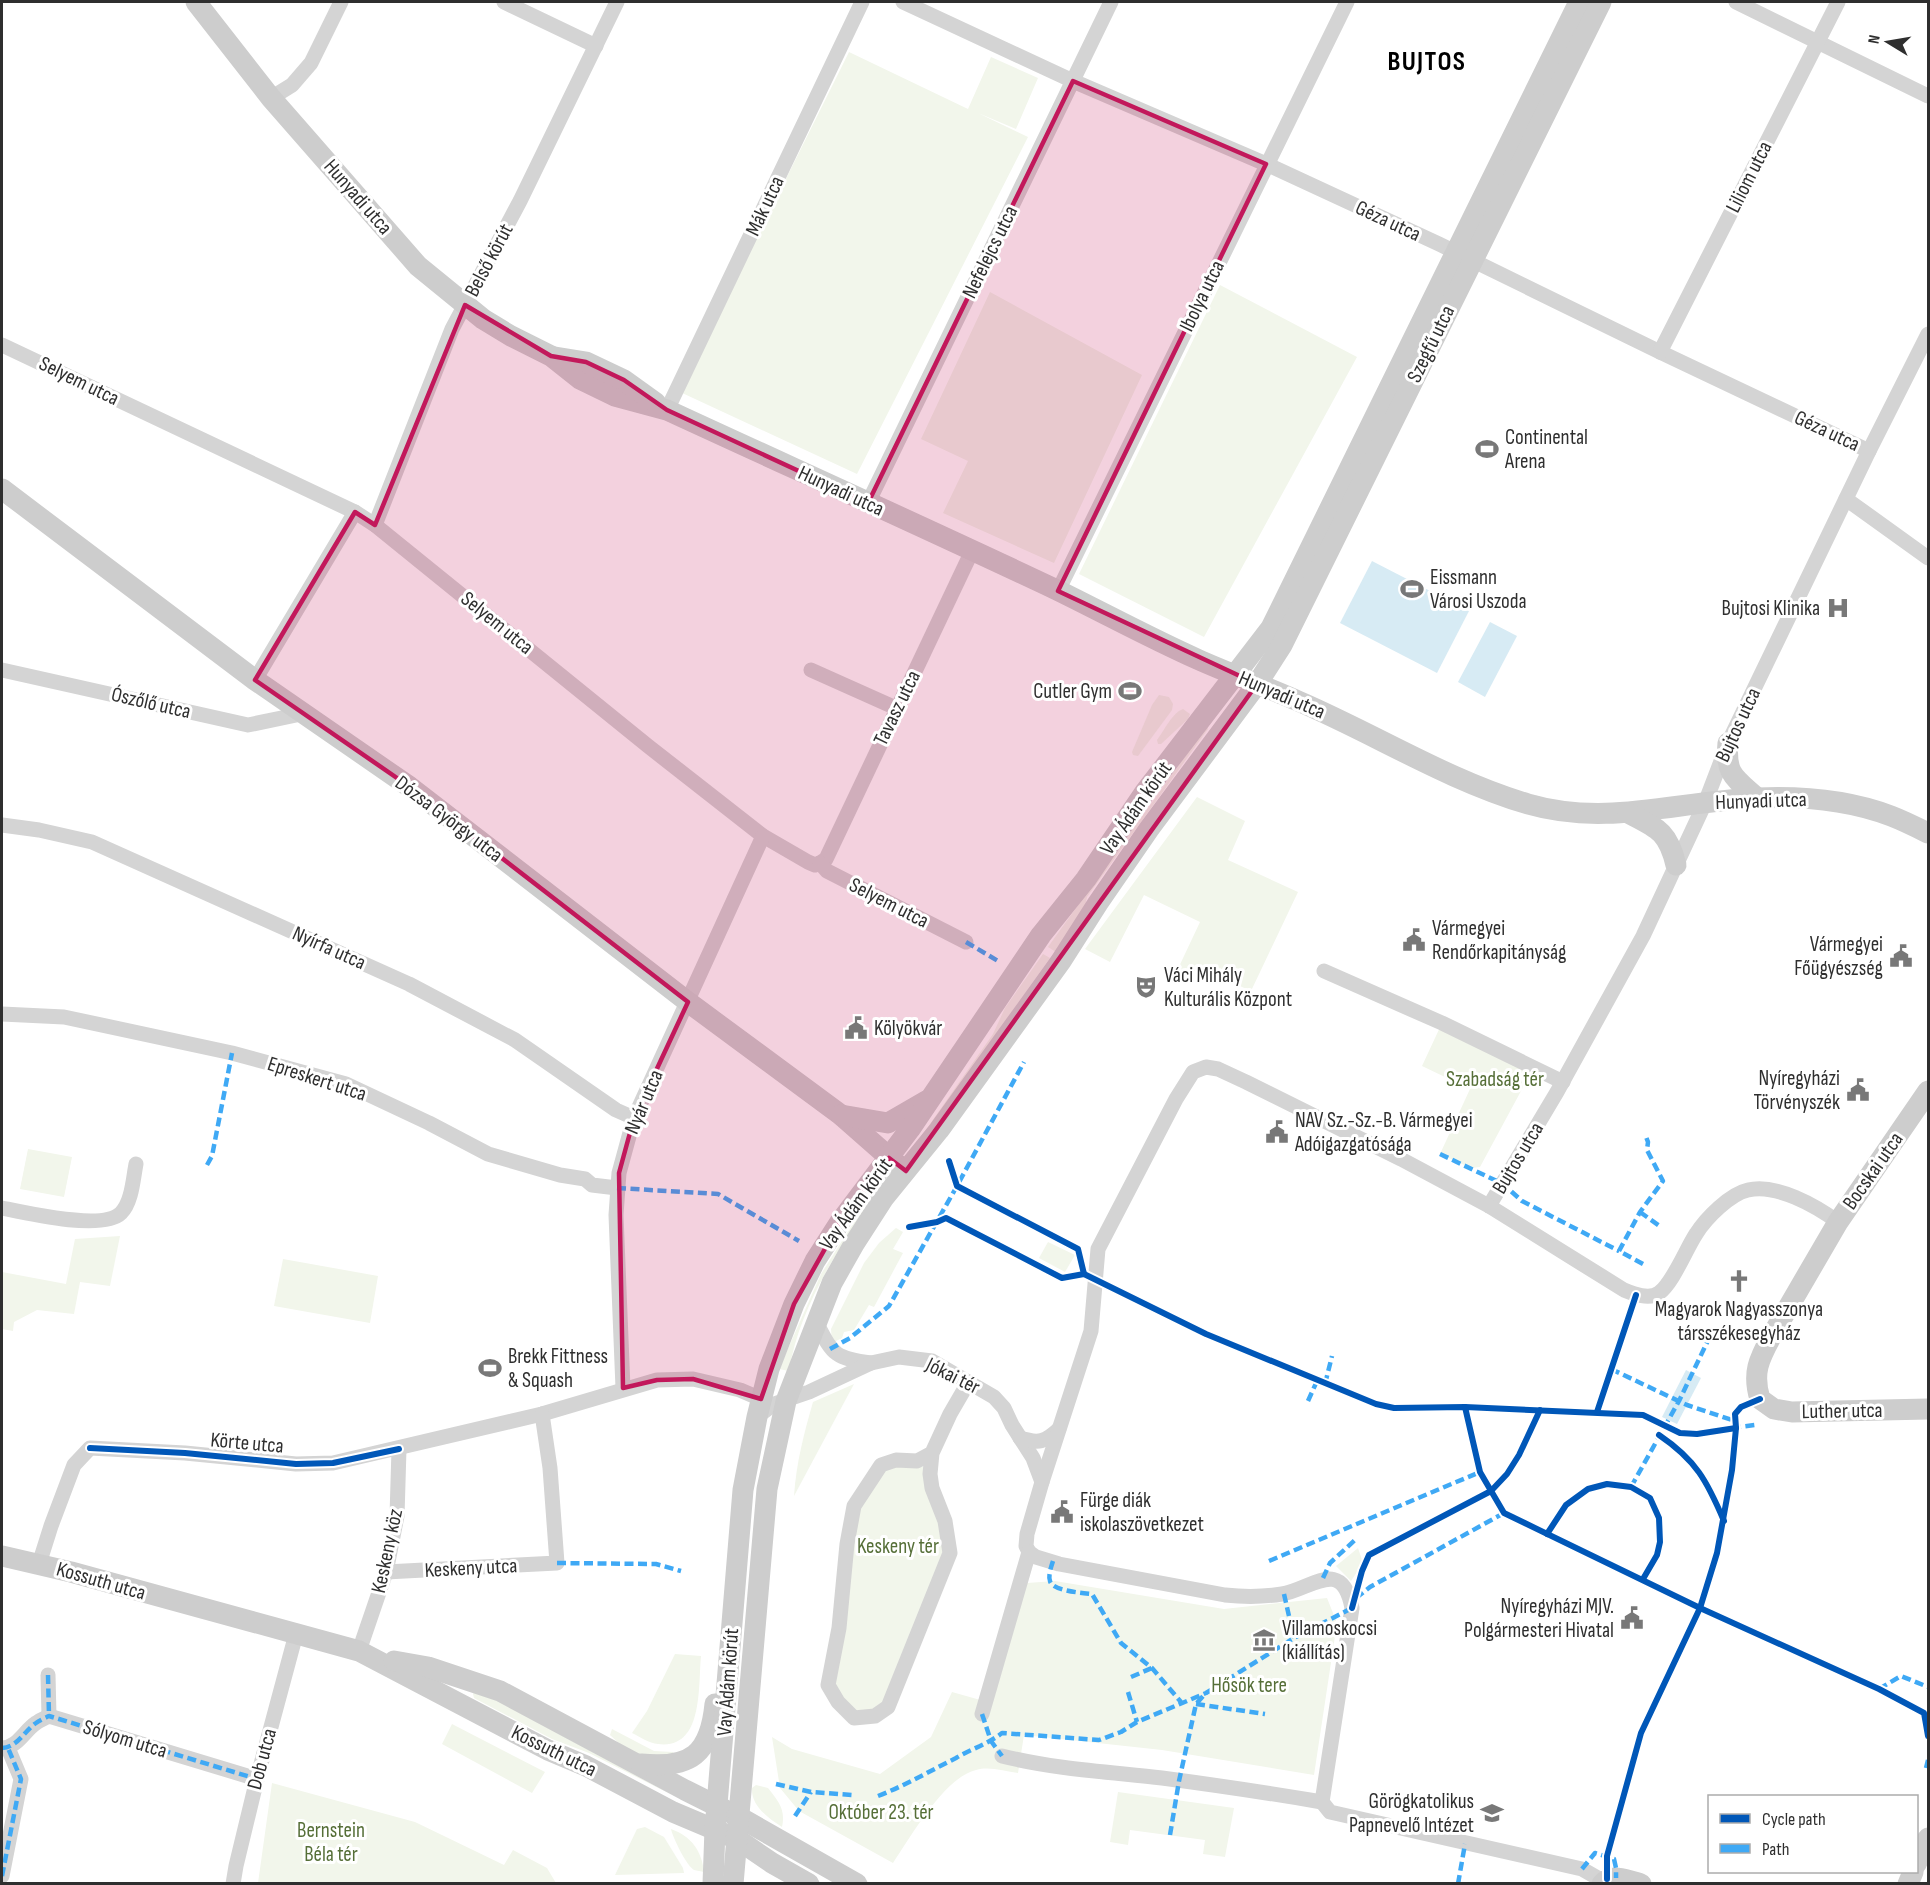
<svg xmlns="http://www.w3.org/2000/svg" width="1930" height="1885" font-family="'Sofia Sans Condensed',sans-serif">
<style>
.green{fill:#f2f6eb}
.water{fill:#d7ebf4}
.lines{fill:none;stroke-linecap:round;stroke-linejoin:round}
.street{stroke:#d4d4d4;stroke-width:15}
.secondary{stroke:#cdcdcd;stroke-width:21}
.quiet{stroke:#3fa9f5;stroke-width:4.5;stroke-dasharray:9 4.5;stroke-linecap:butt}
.cycleway-casing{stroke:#fff;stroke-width:10}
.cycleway{stroke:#0057b8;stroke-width:6}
.marked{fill:#c2185b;fill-opacity:0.2;stroke:#c2185b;stroke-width:4.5;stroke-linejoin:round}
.labels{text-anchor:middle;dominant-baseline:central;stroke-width:6;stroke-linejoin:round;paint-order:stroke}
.street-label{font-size:21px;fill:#2f2f2f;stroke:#fff}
.poi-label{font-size:21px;fill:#2f2f2f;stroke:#fff;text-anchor:start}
.park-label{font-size:21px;fill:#566f38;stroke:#fff}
.district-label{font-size:27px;font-weight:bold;letter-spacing:1.5px;fill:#000;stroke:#fff}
</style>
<rect width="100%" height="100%" fill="#fff"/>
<g class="green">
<polygon points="849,52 968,109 991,57 1038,78 1016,129 978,113 1028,137 857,474 680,392"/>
<polygon points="1220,285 1357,357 1204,637 1079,574"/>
<polygon points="990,292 1142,375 1054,563 943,513 968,461 921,439"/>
<polygon points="1159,695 1169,697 1173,704 1172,710 1138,756 1133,755 1132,752 1152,705"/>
<path d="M1183,709L1190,714L1188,719L1161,744H1158L1157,740C1164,731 1172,713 1183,709Z"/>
<polygon points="1207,726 1208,729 1087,897 1084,912 1056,952 1048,947"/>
<polygon points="1197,797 1245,821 1228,860 1298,892 1251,991 1204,970 1196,982 1176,973 1200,922 1144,895 1110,962 1085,949"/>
<polygon points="1043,954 1050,958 920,1141 918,1141 993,1034 1005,1008"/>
<polygon points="1442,1023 1534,1067 1480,1167 1471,1168 1440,1154 1470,1089 1422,1066"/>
<polygon points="28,1149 72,1157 64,1197 20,1189"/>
<path d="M878,1188C842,1245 800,1303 789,1371L779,1369L821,1274L875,1189Z"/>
<polygon points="896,1228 903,1232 893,1249 903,1253 874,1307 869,1305 854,1330 844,1332 842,1338 832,1343 831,1329 864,1263 879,1243"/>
<polygon points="120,1236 110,1286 80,1282 74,1314 37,1310 14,1322 13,1331 2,1329 2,1272 66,1284 75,1239"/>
<polygon points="1048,1242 1075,1255 1065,1272 1039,1258"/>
<polygon points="283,1259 378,1276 370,1323 274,1306"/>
<path d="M854,1384L794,1496C796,1464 804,1433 813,1402Z"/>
<polygon points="916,1463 924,1467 946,1552 886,1705 855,1716 832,1684 857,1506 883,1468"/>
<polygon points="1358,1548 1363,1563 1351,1581 1336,1566"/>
<path d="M1055,1581L1224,1609L1327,1598L1337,1623L1314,1775L1162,1750L1024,1735L1018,1773C1004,1771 989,1766 976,1770C945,1777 911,1836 893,1863L799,1811L780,1788L772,1737L792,1749L880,1774L931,1737L952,1692L991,1703L1027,1583Z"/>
<path d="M675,1654L701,1656C698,1686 704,1750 658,1744C649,1743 640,1737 632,1733L647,1711Z"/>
<polygon points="475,1691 479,1691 676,1797 589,1753 552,1739 474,1698 473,1694"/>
<polygon points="452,1724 545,1772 532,1793 442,1744"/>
<polygon points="612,1729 654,1751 673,1752 675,1757 633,1756 610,1735"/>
<polygon points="272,1783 415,1822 504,1865 513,1850 547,1868 556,1883 258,1883"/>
<path d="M756,1785L768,1788C778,1801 786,1809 782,1827C768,1818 751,1806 752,1788Z"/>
<polygon points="1118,1792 1234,1808 1225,1857 1203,1854 1205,1840 1130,1830 1128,1845 1110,1842"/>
<polygon points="645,1827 664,1837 683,1868 684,1873 615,1875 637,1829"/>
<path d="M671,1829C691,1836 702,1851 704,1872C701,1871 697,1871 694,1870C686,1865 673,1838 671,1829Z"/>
</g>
<g class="water">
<polygon points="1372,561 1469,611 1437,673 1340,623"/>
<polygon points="1490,622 1517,636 1485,697 1458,682"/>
<polygon points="1686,1370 1701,1378 1677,1424 1662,1417"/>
</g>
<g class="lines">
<g class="street">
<polyline points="504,2 596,46"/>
<polyline points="903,2 1073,81 1266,164 1439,244 1660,352 1869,451"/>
<polyline points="1736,2 1928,96"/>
<polyline points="271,98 292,85 311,63 341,2"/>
<polyline points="2,345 355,512 375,525 648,746 763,836 808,862 815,865 820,863"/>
<polyline points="1660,352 1838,2"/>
<polyline points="667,410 862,2"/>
<polyline points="1846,499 1928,558"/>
<polyline points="868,503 1111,2"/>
<polyline points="375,525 452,329 520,201 617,2"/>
<polyline points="1058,591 1347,2"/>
<polyline points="2,670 248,725 301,714"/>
<polyline points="811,670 896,708"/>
<polyline points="255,680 355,512"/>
<polyline points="2,825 39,830 92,842 409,984 515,1040 616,1110 634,1118"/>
<polyline points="820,863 826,859 972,551"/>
<polyline points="820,863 827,871 966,942"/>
<polyline points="1324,971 1442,1023 1563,1082"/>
<polyline points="2,1014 64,1017 232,1053 346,1084 429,1123 488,1154 560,1175 585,1179 592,1185 617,1188"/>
<polyline points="1489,1206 1557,1092 1643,936 1705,803 1728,743 1869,451 1928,334"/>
<path d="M2,1208C26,1213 103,1231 121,1213C132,1202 133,1179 136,1164"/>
<path d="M816,1322C833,1354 833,1358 871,1363"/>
<polyline points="623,1388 616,1215 619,1173 634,1118 763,836"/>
<polyline points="757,1417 774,1404 809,1392 871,1363 899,1357 932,1361 994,1397 1004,1408 1012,1425 1033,1458 1042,1482 1027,1534 1026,1546 1029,1552"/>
<path d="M1020,1438C1039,1444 1045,1442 1059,1429"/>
<polyline points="932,1453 917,1461 896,1460 881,1465 854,1506 847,1544 839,1628 828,1685 838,1702 854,1718 875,1716 888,1707 950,1553 945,1521 932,1488 930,1474 932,1453 950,1414 968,1383"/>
<path d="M1042,1482L1091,1331L1098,1249L1176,1099L1193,1072L1206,1067L1218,1069L1246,1082L1401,1159L1489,1206L1624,1290C1634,1294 1649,1300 1659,1293C1673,1283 1686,1249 1696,1234C1706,1218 1730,1194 1748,1190C1776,1183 1816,1206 1838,1222"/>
<path d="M1029,1552L1036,1557L1059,1564L1225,1595C1244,1597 1263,1597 1282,1594C1311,1589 1342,1556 1352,1608L1322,1802"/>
<polyline points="39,1564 51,1526 74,1465 90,1448 185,1453 296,1464 333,1463 542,1414 657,1380 693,1379 740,1390 761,1399"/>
<polyline points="386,1572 557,1563 550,1468 542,1414"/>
<polyline points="359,1651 386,1572 397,1516 399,1449"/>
<polyline points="48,1675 49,1716"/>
<polyline points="982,1714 1029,1552"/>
<path d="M2,1748C18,1747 24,1731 36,1723C40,1720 45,1718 49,1716L257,1779"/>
<path d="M1002,1756C1054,1769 1109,1772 1162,1778C1215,1785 1269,1793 1322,1802"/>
<polyline points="1322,1802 1330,1812 1582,1869 1603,1881"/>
<polyline points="2,1876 21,1779 8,1748"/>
<polyline points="233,1884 236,1866 257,1779 296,1634"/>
</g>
<g class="secondary">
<path d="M196,2L271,98L418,266L483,319L511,336L551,356L580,379L615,396L667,410C797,470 928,529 1057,590C1104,613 1150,638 1197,659C1230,674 1265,686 1298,701C1375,734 1447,780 1528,804C1607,827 1678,801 1757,798C1802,796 1849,800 1891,816C1904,821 1916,827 1928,833"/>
<polyline points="555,357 586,362 624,380 656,403"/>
<polyline points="2,489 255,680 410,787 688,1002 841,1115 899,1166"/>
<path d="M1728,743C1725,775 1735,778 1757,798"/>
<path d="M1628,813C1657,828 1668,831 1676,865"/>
<path d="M1928,1091L1838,1222L1771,1337C1759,1359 1752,1373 1760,1399L1774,1409L1792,1412L1928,1409"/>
<polyline points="841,1115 888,1123 926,1101"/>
<polyline points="2,1556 71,1572 359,1651 548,1750 586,1766 673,1812 737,1839 772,1863 809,1884"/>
<polyline points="394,1661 428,1667 500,1691 685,1790 739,1817 857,1884"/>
<path d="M641,1764C691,1769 710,1754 715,1704"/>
<polyline points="1916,1864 1928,1838"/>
<polyline points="713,1884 715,1829 743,1490 757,1417 769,1369 794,1304 815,1261 840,1222 910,1129 1041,935 1086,879 1145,792 1271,628 1579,2"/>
<polyline points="733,1884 767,1489 786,1401 832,1283 854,1244 883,1199 939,1130 1061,961 1098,903 1149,829 1257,684 1282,645 1601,2"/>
<path d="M1602,1884C1612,1873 1628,1880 1641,1884"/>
<polyline points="1908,1884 1913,1872"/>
</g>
<g class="quiet">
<polyline points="966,942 998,961"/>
<polyline points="1440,1154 1503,1184 1522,1201 1619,1251"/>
<polyline points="207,1165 212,1156 232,1053"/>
<polyline points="617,1188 718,1194 799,1241"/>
<polyline points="1640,1212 1661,1227"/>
<polyline points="1643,1264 1619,1251 1640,1212 1663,1181 1647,1150 1648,1142 1645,1134"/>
<polyline points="830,1349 850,1338 889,1306 957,1186 1024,1062"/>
<polyline points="1611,1369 1687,1405 1735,1421"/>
<polyline points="1325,1384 1332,1356"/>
<polyline points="1308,1401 1317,1381"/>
<polyline points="1732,1428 1755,1425"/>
<polyline points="1631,1487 1679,1401 1713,1330"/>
<path d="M1053,1561C1051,1567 1048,1576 1050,1581C1052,1591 1083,1593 1092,1594L1121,1643L1152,1668L1181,1702"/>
<polyline points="1269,1561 1480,1472"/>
<polyline points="557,1563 656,1564 681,1571"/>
<polyline points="1323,1578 1330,1563 1355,1540"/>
<polyline points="1284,1594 1294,1638"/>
<polyline points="1356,1598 1370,1587 1504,1513"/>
<polyline points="48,1675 49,1716"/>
<polyline points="1131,1677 1152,1668"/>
<polyline points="1879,1689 1901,1676 1928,1687"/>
<polyline points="1128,1692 1137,1722"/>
<polyline points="1196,1704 1265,1714"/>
<polyline points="982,1714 991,1741 1002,1756"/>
<path d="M2,1748C18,1747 24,1731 36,1723C40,1720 45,1718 49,1716L257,1779"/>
<polyline points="1926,1768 1928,1760"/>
<polyline points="776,1784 811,1792 852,1795"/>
<path d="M878,1796C906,1785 930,1771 956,1758C971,1749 988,1744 1002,1733L1099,1740L1121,1732L1137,1722L1206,1693L1294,1638L1352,1608L1353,1603"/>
<polyline points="795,1816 811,1792"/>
<polyline points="1170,1835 1179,1781 1196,1704 1204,1695"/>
<polyline points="1582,1869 1595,1853 1614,1859 1616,1868 1616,1878"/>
<polyline points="2,1876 21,1779 8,1748"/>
<polyline points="1458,1884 1465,1844"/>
</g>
<g class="cycleway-casing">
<g id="cycleway">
<polyline points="949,1161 957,1186 1078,1249 1084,1274"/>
<polyline points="909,1227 937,1222 946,1218 1062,1278 1084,1274"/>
<polyline points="1084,1274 1206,1334 1376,1404 1394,1408 1465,1407 1643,1415 1680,1433 1697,1434 1736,1428"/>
<polyline points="1465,1407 1480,1472 1504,1513 1700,1608 1879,1689 1924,1713 1928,1736"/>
<polyline points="1597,1412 1636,1295"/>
<path d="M1659,1435C1696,1460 1707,1481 1724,1521"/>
<polyline points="90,1448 185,1453 296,1464 333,1463 399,1449"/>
<polyline points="1547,1534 1566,1505 1588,1489 1607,1484 1631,1487 1650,1498 1659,1518 1660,1542 1657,1555 1643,1579"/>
<polyline points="1352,1608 1362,1571 1369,1555 1491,1491 1507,1474 1519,1455 1540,1410"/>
<polyline points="1607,1879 1607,1856 1641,1733 1700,1608 1717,1553 1732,1470 1736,1428 1735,1414 1741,1407 1760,1399"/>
</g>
</g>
<use href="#cycleway" class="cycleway"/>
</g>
<path class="marked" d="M1073,81L1266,164L1058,591L1257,684L906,1171L889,1158L840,1222L794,1304L761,1399L693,1379L657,1380L623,1388L619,1173L634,1118L688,1002L410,787L255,680L355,512L375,525L465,305L551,356L586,362L624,380L667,410L868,503Z"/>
<defs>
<g id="stadium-bare" transform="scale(1.8)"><path d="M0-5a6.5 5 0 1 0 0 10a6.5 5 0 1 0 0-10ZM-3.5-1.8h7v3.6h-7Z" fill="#787878" stroke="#fff" stroke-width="2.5" paint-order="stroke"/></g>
<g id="hospital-bare" transform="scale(1.8)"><path d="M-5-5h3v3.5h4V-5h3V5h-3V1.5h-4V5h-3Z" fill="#787878" stroke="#fff" stroke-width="2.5" paint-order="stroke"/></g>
<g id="civic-bare" transform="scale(1.8)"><path d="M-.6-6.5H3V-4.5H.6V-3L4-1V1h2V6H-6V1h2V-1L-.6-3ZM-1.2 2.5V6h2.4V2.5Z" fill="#787878" stroke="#fff" stroke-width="2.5" paint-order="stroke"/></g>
<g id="theatre-bare" transform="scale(1.8)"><path d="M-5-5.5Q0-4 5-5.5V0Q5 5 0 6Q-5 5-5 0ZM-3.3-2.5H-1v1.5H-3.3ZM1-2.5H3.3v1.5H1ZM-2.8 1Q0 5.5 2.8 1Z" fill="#787878" stroke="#fff" stroke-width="2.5" paint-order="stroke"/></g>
<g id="church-bare" transform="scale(1.8)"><path d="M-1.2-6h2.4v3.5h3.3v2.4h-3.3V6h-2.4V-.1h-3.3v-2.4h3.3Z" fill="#787878" stroke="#fff" stroke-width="2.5" paint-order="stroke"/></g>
<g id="museum-bare" transform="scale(1.8)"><path d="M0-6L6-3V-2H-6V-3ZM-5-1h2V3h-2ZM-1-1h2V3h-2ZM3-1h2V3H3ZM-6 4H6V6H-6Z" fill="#787878" stroke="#fff" stroke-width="2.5" paint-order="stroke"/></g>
<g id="university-bare" transform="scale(1.8)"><path d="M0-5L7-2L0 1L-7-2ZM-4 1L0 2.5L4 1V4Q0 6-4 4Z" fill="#787878" stroke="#fff" stroke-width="2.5" paint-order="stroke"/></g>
</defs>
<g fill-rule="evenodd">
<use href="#stadium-bare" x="1487" y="449"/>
<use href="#stadium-bare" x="1412" y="589"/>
<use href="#hospital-bare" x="1838" y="608"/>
<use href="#stadium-bare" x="1130" y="691"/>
<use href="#civic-bare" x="1414" y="940"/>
<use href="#civic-bare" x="1901" y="956"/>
<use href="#theatre-bare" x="1146" y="987"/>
<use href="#civic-bare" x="856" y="1028"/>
<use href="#civic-bare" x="1858" y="1090"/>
<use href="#civic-bare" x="1277" y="1132"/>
<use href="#church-bare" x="1739" y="1281"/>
<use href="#stadium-bare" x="490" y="1368"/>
<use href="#civic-bare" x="1062" y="1512"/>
<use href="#civic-bare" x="1632" y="1618"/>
<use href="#museum-bare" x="1264" y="1640"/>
<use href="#university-bare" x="1492" y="1813"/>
</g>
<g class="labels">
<g class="street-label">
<text transform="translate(1749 177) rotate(-63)">Liliom utca</text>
<text transform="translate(358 197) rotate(49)">Hunyadi utca</text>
<text transform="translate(765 206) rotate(-65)">Mák utca</text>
<text transform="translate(1388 221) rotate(25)">Géza utca</text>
<text transform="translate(990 252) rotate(-64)">Nefelejcs utca</text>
<text transform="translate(489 260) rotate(-62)">Belső körút</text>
<text transform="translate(1202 296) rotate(-64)">Ibolya utca</text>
<text transform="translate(1431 344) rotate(-64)">Szegfű utca</text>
<text transform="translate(79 381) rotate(26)">Selyem utca</text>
<text transform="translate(1827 431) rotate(25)">Géza utca</text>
<text transform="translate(841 491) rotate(25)">Hunyadi utca</text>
<text transform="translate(497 623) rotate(39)">Selyem utca</text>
<text transform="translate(1282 695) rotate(23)">Hunyadi utca</text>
<text transform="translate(151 703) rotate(13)">Ószőlő utca</text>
<text transform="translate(897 708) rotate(-64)">Tavasz utca</text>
<text transform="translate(1738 725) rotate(-65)">Bujtos utca</text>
<text transform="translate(1761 801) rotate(-2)">Hunyadi utca</text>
<text transform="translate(1136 808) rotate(-55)">Vay Ádám körút</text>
<text transform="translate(449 819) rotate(37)">Dózsa György utca</text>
<text transform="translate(889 903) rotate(27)">Selyem utca</text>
<text transform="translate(329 948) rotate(24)">Nyírfa utca</text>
<text transform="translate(317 1079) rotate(18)">Epreskert utca</text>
<text transform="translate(644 1102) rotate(-67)">Nyár utca</text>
<text transform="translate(1518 1158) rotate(-59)">Bujtos utca</text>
<text transform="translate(1873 1171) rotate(-55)">Bocskai utca</text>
<text transform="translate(856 1204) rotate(-54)">Vay Ádám körút</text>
<text transform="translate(953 1376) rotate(26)">Jókai tér</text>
<text transform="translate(1842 1411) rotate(-1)">Luther utca</text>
<text transform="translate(247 1443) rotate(5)">Körte utca</text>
<text transform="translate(387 1551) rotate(-78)">Keskeny köz</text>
<text transform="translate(471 1568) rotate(-3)">Keskeny utca</text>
<text transform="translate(101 1581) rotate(16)">Kossuth utca</text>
<text transform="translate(728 1682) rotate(-86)">Vay Ádám körút</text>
<text transform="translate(125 1739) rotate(17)">Sólyom utca</text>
<text transform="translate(554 1751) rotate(26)">Kossuth utca</text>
<text transform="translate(262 1759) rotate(-75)">Dob utca</text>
</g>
<g class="poi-label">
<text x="1505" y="437">Continental<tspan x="1505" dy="24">Arena</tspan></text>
<text x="1430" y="577">Eissmann<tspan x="1430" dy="24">Városi Uszoda</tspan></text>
<text x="1820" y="608" text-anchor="end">Bujtosi Klinika</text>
<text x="1112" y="691" text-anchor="end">Cutler Gym</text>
<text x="1432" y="928">Vármegyei<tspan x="1432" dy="24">Rendőrkapitányság</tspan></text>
<text x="1883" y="944" text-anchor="end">Vármegyei<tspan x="1883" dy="24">Főügyészség</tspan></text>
<text x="1164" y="975">Váci Mihály<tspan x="1164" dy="24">Kulturális Központ</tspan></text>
<text x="874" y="1028">Kölyökvár</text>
<text x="1840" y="1078" text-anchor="end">Nyíregyházi<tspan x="1840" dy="24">Törvényszék</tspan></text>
<text x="1295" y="1120">NAV Sz.-Sz.-B. Vármegyei<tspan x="1295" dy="24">Adóigazgatósága</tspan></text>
<text x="1739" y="1309" text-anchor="middle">Magyarok Nagyasszonya<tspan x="1739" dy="24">társszékesegyház</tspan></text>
<text x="508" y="1356">Brekk Fittness<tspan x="508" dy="24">&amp; Squash</tspan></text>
<text x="1080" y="1500">Fürge diák<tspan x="1080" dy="24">iskolaszövetkezet</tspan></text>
<text x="1614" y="1606" text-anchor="end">Nyíregyházi MJV.<tspan x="1614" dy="24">Polgármesteri Hivatal</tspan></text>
<text x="1282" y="1628">Villamoskocsi<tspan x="1282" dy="24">(kiállítás)</tspan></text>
<text x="1474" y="1801" text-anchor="end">Görögkatolikus<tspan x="1474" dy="24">Papnevelő Intézet</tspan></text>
</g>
<g class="park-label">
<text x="1495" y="1079">Szabadság tér</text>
<text x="898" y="1546">Keskeny tér</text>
<text x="1249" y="1685">Hősök tere</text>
<text x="881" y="1812">Október 23. tér</text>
<text x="331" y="1830">Bernstein<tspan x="331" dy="24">Béla tér</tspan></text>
</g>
<g class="district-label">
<text x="1427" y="62">BUJTOS</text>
</g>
</g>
<rect width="1930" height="1885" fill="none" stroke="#2f2f2f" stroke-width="6"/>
<rect x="1708" y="1795" width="210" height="78" fill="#ffffff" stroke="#acacac" stroke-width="1.5"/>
<rect x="1720" y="1814" width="30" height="9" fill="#0057b8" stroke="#acacac" stroke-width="1.5"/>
<text x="1762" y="1825" font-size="18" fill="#2f2f2f">Cycle path</text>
<rect x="1720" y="1844" width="30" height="9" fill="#3fa9f5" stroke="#acacac" stroke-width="1.5"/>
<text x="1762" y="1855" font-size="18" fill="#2f2f2f">Path</text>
<g transform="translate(1888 42) rotate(281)" stroke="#ffffff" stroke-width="4.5" paint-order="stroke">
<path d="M0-4.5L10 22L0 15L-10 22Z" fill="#2f2f2f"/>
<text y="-9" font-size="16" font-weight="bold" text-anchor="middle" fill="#2f2f2f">N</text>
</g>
</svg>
